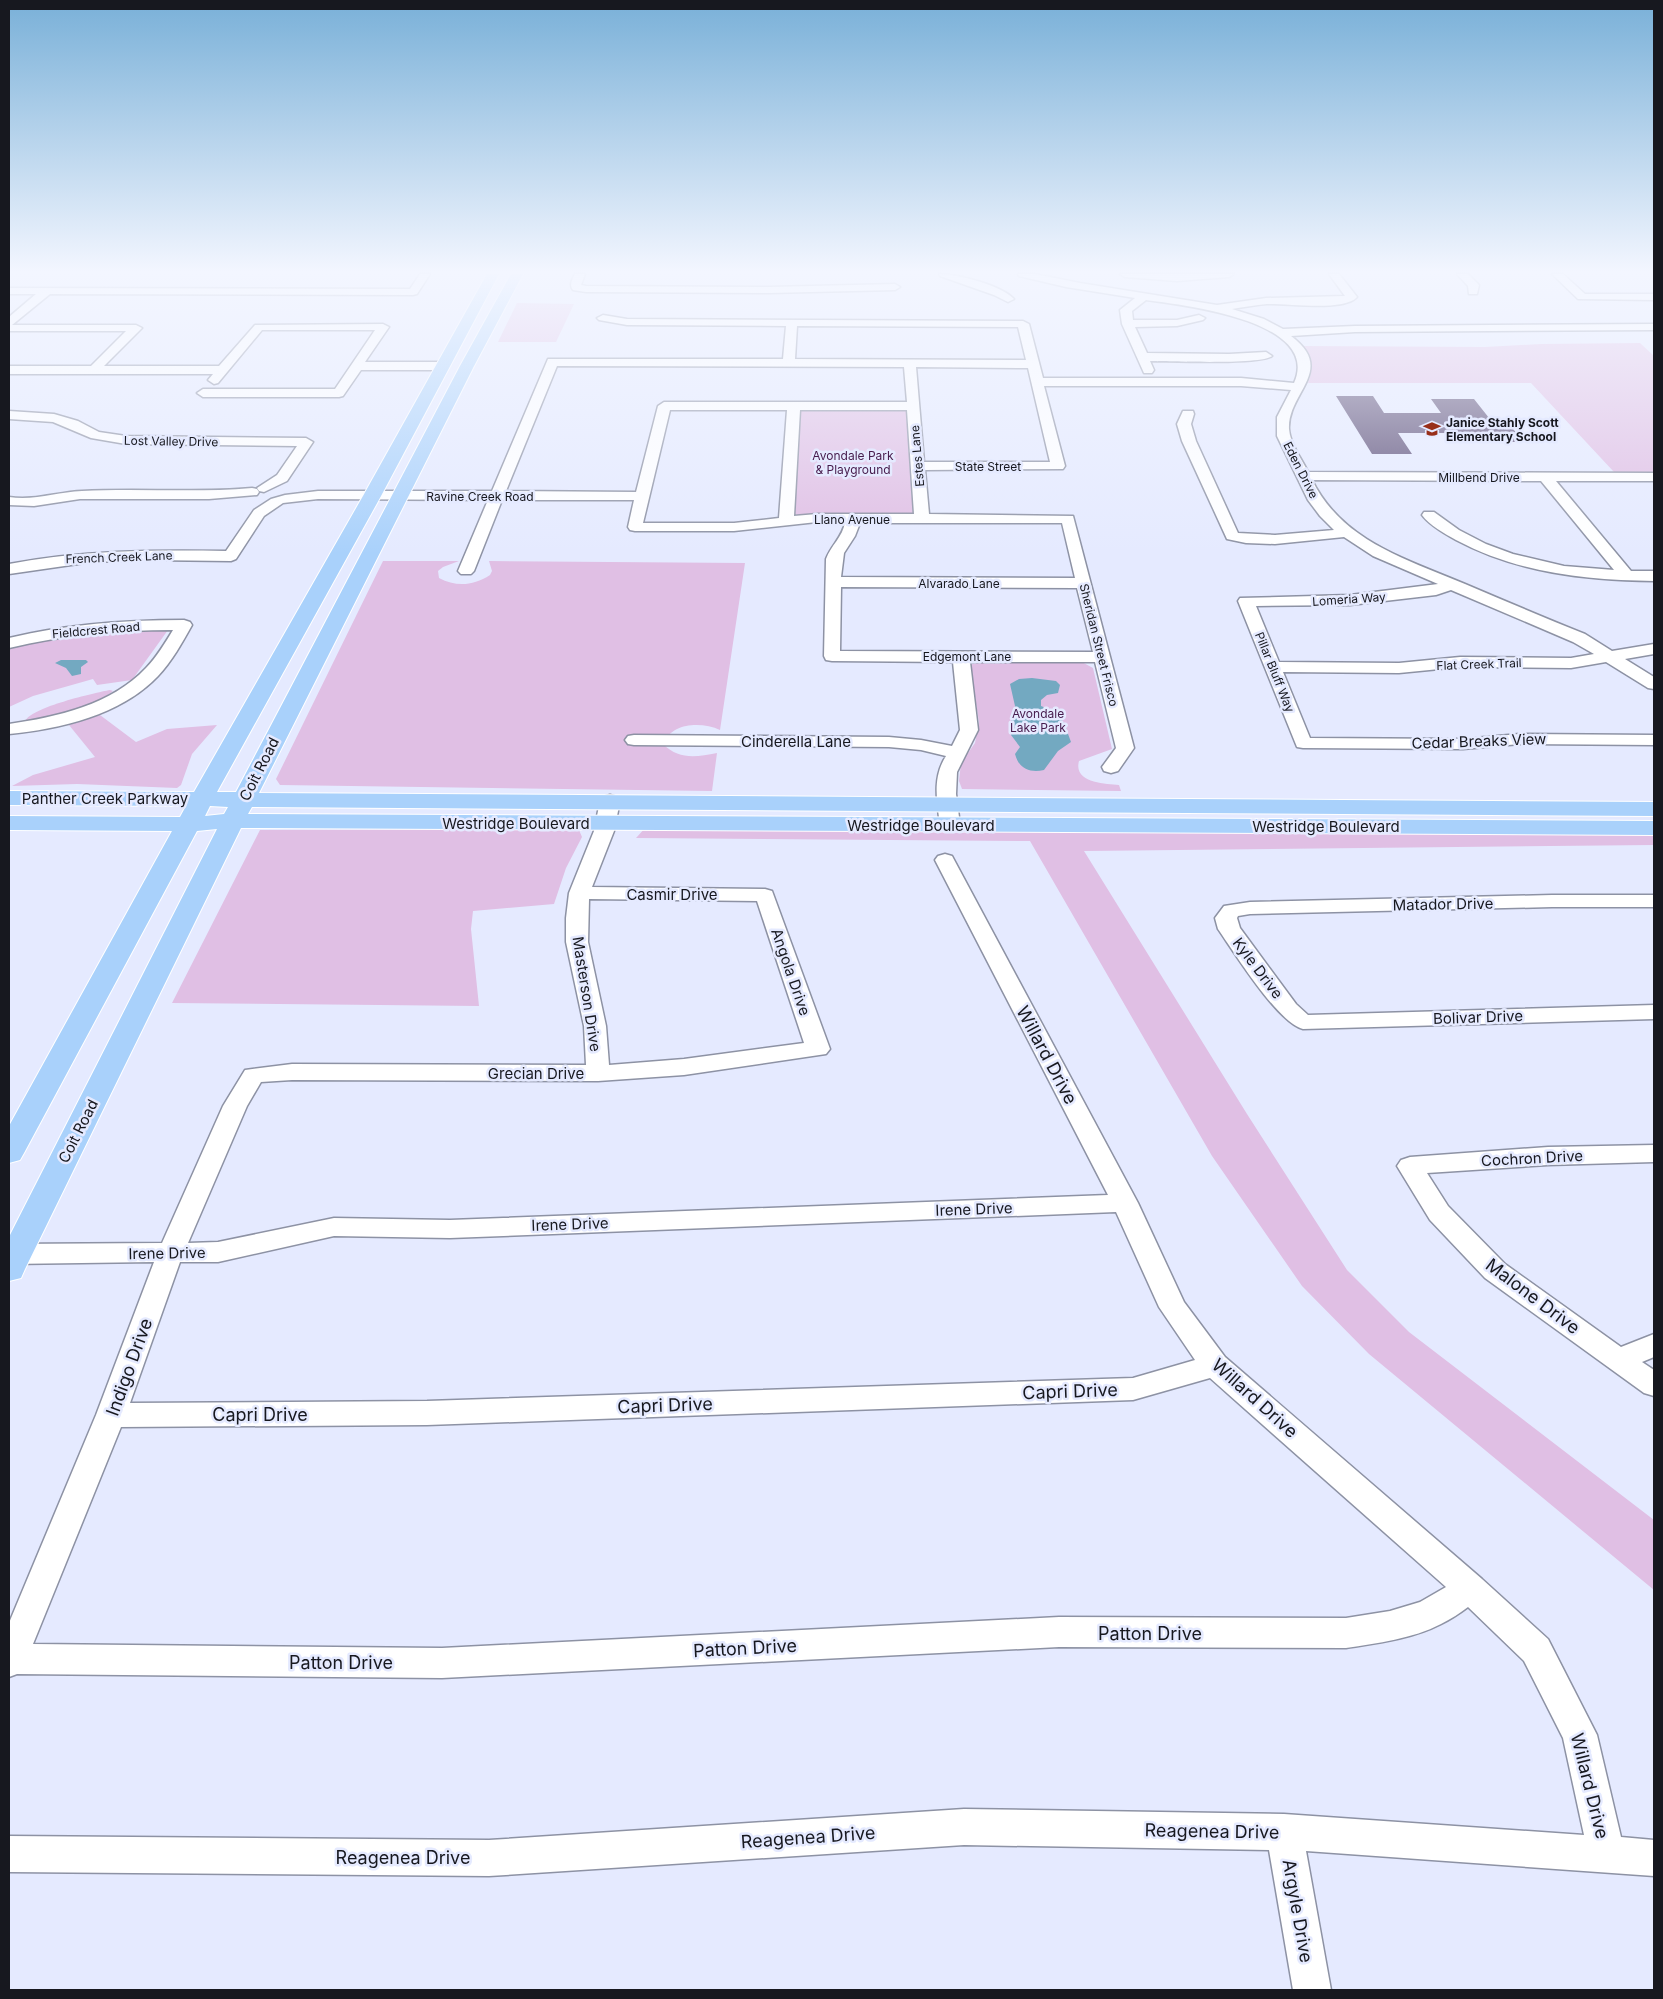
<svg xmlns="http://www.w3.org/2000/svg" width="1663" height="1999" font-family="Inter,sans-serif">
<style>
.green{fill:#e0bfe4}
.water{fill:#73a9c1}
.building{fill:#5d5079}
.lines{fill:none;stroke-linecap:round;stroke-linejoin:round}
.minor-casing{stroke:#8d92a4;stroke-width:3}
.major-casing{stroke:#fff;stroke-width:2}
.minor{fill:#fff;fill-rule:evenodd}
.major{fill:#a9d1fb;fill-rule:evenodd}
.labels{text-anchor:middle;dominant-baseline:central;stroke-width:5;stroke-linejoin:round;paint-order:stroke}
.far-poi-label{font-size:12px;font-weight:bold;fill:#17181f;stroke:#e5eaff;text-anchor:start}
.far-street-label{font-size:12px;fill:#17181f;stroke:#e5eaff}
.far-park-label{font-size:12px;fill:#461b4c;stroke:#e5eaff}
.street-label{font-size:15px;fill:#17181f;stroke:#e5eaff}
.near-street-label{font-size:18px;fill:#17181f;stroke:#e5eaff}
</style>
<rect width="100%" height="100%" fill="#e5eaff"/>
<g class="green">
<polygon points="517,303 574,304 556,342 498,342"/>
<path d="M1640,343L1654,356V472H1614L1531,383H1308C1314,368 1311,358 1301,346L1485,347L1541,344Z"/>
<polygon points="807,408 902,409 906,411 913,515 799,516 794,513 801,410"/>
<path d="M383,561H459L443,567L438,571L439,578C456,587 473,586 490,575L492,571L489,561L745,563L720,730C702,722 672,722 663,744C679,760 696,757 717,753L712,791L280,785L276,779Z"/>
<polygon points="127,629 168,630 132,680 97,685 93,679 33,696 9,707 9,648 37,640"/>
<path d="M980,661H1080L1093,668L1112,749L1079,761C1073,783 1105,784 1119,785L1121,791L962,789L959,781L961,763L975,743L979,722L970,665Z"/>
<path d="M110,690L113,691C101,703 42,723 25,721C32,707 94,693 110,690Z"/>
<polygon points="100,715 136,742 167,729 217,725 192,754 181,785 177,788 77,784 12,786 33,775 95,757 69,725"/>
<polygon points="646,827 1654,833 1654,845 1084,851 1247,1114 1347,1270 1409,1332 1654,1520 1654,1590 1369,1354 1302,1286 1212,1156 1030,841 636,838"/>
<polygon points="571,829 579,830 582,837 566,868 554,904 473,911 471,929 479,1006 172,1003 260,830"/>
</g>
<g class="water">
<polygon points="61,660 86,660 88,662 81,667 81,674 72,676 66,668 55,663"/>
<path d="M1032,678L1056,681L1060,685L1058,693L1047,695L1041,700V706L1056,712L1064,723L1071,742L1058,751L1044,770C1030,773 1019,769 1015,754L1020,747L1011,735V721L1015,706L1010,684L1019,679Z"/>
</g>
<polygon class="building" points="1336,396 1373,396 1384,413 1441,413 1431,399 1474,399 1493,423 1508,423 1524,442 1468,442 1461,433 1398,433 1412,454 1372,454"/>
<g class="lines">
<g class="minor-casing">
<g id="minor">
<polygon points="420,274 430,274 417,294 413,295 50,294 12,325 136,325 142,328 104,366 219,366 255,325 383,324 389,327 365,362 442,362 448,366 442,370 361,370 343,396 339,397 203,397 197,393 203,389 335,389 375,330 262,330 218,383 214,384 208,380 213,374 9,374 9,366 91,366 126,331 9,331 9,317 36,294 9,294 9,288 410,289"/>
<path d="M575,274H585L581,285L586,286L769,287L895,284L900,287L895,290L769,293L586,292L573,290C569,285 572,280 575,274Z"/>
<path d="M939,274C957,274 1001,285 1014,299L1008,302L994,295L940,276Z"/>
<path d="M1018,274H1035L1080,283L1217,305L1266,298L1344,296H1345L1329,274H1339L1357,297C1344,312 1287,303 1267,304C1255,305 1244,307 1232,309L1264,319L1283,329L1355,326L1654,324V330L1355,332L1291,336C1337,370 1287,393 1289,429C1290,444 1302,459 1308,472L1654,473V481H1556L1631,571H1654V581C1585,580 1518,573 1456,540C1445,534 1429,525 1422,515L1424,512H1434L1459,530L1486,544L1513,554L1564,566L1614,570L1541,481L1312,480C1342,541 1406,559 1465,584C1505,601 1545,618 1585,634L1612,651L1654,644V654L1625,659L1654,677V689L1648,688L1606,662L1571,668L1460,667L1399,673L1283,672L1310,738L1463,739L1520,734L1654,735V745L1520,744L1463,749L1303,748L1297,747L1238,601L1240,598L1350,595L1438,584L1373,556L1344,537L1275,544L1246,543L1227,539L1182,441L1177,424L1183,411H1193L1194,414L1191,424L1196,441L1238,533L1275,535L1334,530L1320,516L1308,500L1277,436V417L1291,390L1241,386H1044L1065,466L1063,469L925,470L929,514L1073,516L1134,748L1118,771L1111,773L1104,771L1102,767L1116,748L1095,662H970L978,730L957,772L956,794L960,825L957,829L950,831L943,829L940,825C937,801 932,778 946,756L921,750L889,747L634,745L628,744L625,740L628,736L634,735L889,737L921,740L952,746L960,730L953,662L832,661L826,660L824,656L826,559C831,545 843,537 845,522H817L734,531H635L630,530L628,527L634,500H502L474,571L471,574H461L458,571L488,500L318,499L283,503L264,516L236,559L231,561L147,560L92,562L9,574V564C81,550 153,550 226,551L254,510L271,499L285,495L318,491H492L548,359H783L786,326L627,325L599,320L597,318L603,315L627,319L1023,321L1029,324L1043,378H1241L1294,383C1322,321 1184,305 1146,300L1132,311L1133,320H1177L1199,315L1205,318L1203,320L1177,326L1135,327L1147,353L1229,354L1266,352L1272,356C1263,365 1168,361 1150,361L1154,370L1152,373H1144L1122,324L1120,310L1135,298L1066,287L1019,276ZM797,326L1018,327L1026,360L795,359ZM557,366L904,367L907,402H664L658,406L636,492L506,491ZM916,367L1028,368L1050,462H924ZM670,410H787L779,518L734,523H643ZM800,410H907L914,514H817L794,516ZM860,523H1062L1075,578L841,577L844,553L855,536ZM841,587L1077,588L1093,652L840,651ZM1451,590L1573,642L1594,654L1571,658L1460,657L1399,663L1279,662L1256,606L1350,605L1436,595Z"/>
<polygon points="1120,274 1234,274 1229,277 1177,281 1125,277"/>
<polygon points="1457,274 1468,274 1479,285 1477,294 1469,294 1468,286"/>
<polygon points="1552,274 1563,274 1585,294 1654,294 1654,300 1578,299"/>
<polygon points="9,411 54,414 78,421 99,432 126,436 306,438 313,442 287,481 264,492 259,491 257,488 277,475 297,446 126,444 91,438 53,422 9,419"/>
<path d="M252,488L257,489L259,492L257,495L209,499H80L34,506L9,505V497C34,501 57,492 82,491C139,488 195,493 252,488Z"/>
<path d="M184,620L190,622L192,625C182,643 172,661 158,676C121,715 60,729 9,734V724C57,717 111,705 146,668C157,657 165,643 173,630C117,630 63,635 9,648V638C67,624 125,620 184,620Z"/>
<path d="M610,795L617,797L620,801L614,831L592,887L765,889L772,891L830,1049L826,1054L684,1075L598,1081L292,1080L261,1082L247,1106L188,1243L218,1242L334,1218L450,1220L1108,1195L935,860L938,856L945,854L952,856L1138,1203L1184,1302L1225,1357L1482,1579L1548,1639L1597,1735L1621,1837L1654,1840V1876L1306,1851L1331,1990H1293L1269,1850L964,1845L489,1876L9,1872V1836L489,1840L964,1809L1284,1814L1584,1835L1563,1738L1524,1661L1468,1607C1460,1613 1451,1619 1441,1624C1412,1639 1378,1643 1346,1648L1059,1647L442,1678L17,1674L9,1677V1623L96,1415L154,1262L9,1264V1244L162,1243L223,1106L245,1070L292,1064L586,1065L584,1026L566,942V918L569,893L594,831L600,801L603,797ZM589,899L757,901L804,1043L684,1059L609,1065L606,1026L588,942ZM1116,1212L1159,1307L1195,1360L1133,1378L427,1401L130,1403L180,1262H218L334,1236L450,1238ZM1210,1378L1446,1587L1420,1602L1390,1611L1346,1618L1059,1617L442,1648L33,1644L121,1427L427,1425L1133,1400Z"/>
<path d="M1552,895H1654V907H1552L1250,914L1238,916L1237,918L1240,928L1296,1004L1308,1015L1654,1005V1019L1303,1029C1278,1023 1234,952 1218,929L1215,918L1224,906L1250,902Z"/>
<polygon points="1654,1145 1654,1162 1548,1165 1427,1173 1448,1206 1505,1264 1621,1347 1654,1334 1654,1357 1642,1362 1654,1370 1654,1396 1644,1393 1485,1278 1430,1220 1397,1166 1401,1160 1410,1157 1548,1147"/>
</g>
</g>
<g class="major-casing">
<path id="major" d="M487,274H499L381,496L217,792H236L460,366L511,274H523L474,366L259,793L1654,802V816L252,807L248,814L1654,821V835L241,828L25,1269L21,1278L9,1281V1237L217,829L197,831L24,1153L20,1160L9,1163V1126L172,831L9,830V816L180,817L186,806L9,805V791L194,792L363,496ZM210,806L228,807L224,814L205,816Z"/>
</g>
<use href="#minor" class="minor"/>
<use href="#major" class="major"/>
</g>
<linearGradient id="sky" x2="0" y2="1"><stop stop-color="#79b0d8"/><stop offset="0.49" stop-color="#f3f6ff"/><stop offset="1" stop-color="#f3f6ff" stop-opacity="0"/></linearGradient>
<rect width="1663" height="554" fill="url(#sky)"/>
<defs>
<g id="school-bare" transform="scale(1.35)"><path d="M0-5L7-2L0 1L-7-2ZM-4 1L0 2.5L4 1V4Q0 6-4 4Z" fill="#982f19" stroke="#e5eaff" stroke-width="2.5" paint-order="stroke"/></g>
</defs>
<g fill-rule="evenodd">
<use href="#school-bare" x="1432" y="429"/>
</g>
<g class="labels">
<g class="far-poi-label">
<text x="1446" y="422">Janice Stahly Scott<tspan x="1446" dy="14">Elementary School</tspan></text>
</g>
<g class="far-street-label">
<text transform="translate(171 441) rotate(1)">Lost Valley Drive</text>
<text transform="translate(917 456) rotate(-95)">Estes Lane</text>
<text x="988" y="466">State Street</text>
<text transform="translate(1301 470) rotate(63)">Eden Drive</text>
<text x="1479" y="477">Millbend Drive</text>
<text x="480" y="496">Ravine Creek Road</text>
<text x="852" y="519">Llano Avenue</text>
<text transform="translate(119 557) rotate(-2)">French Creek Lane</text>
<text x="959" y="583">Alvarado Lane</text>
<text transform="translate(1349 599) rotate(-4)">Lomeria Way</text>
<text transform="translate(96 630) rotate(-5)">Fieldcrest Road</text>
<text transform="translate(1099 645) rotate(76)">Sheridan Street Frisco</text>
<text x="967" y="656">Edgemont Lane</text>
<text transform="translate(1479 664) rotate(-2)">Flat Creek Trail</text>
<text transform="translate(1275 672) rotate(68)">Pillar Bluff Way</text>
</g>
<g class="far-park-label">
<text x="853" y="455">Avondale Park<tspan x="853" dy="14">&amp; Playground</tspan></text>
<text x="1038" y="713">Avondale<tspan x="1038" dy="14">Lake Park</tspan></text>
</g>
<g class="street-label">
<text x="796" y="741">Cinderella Lane</text>
<text transform="translate(1479 741) rotate(-2)">Cedar Breaks View</text>
<text transform="translate(259 769) rotate(-63)">Coit Road</text>
<text x="105" y="798">Panther Creek Parkway</text>
<text x="516" y="823">Westridge Boulevard</text>
<text x="921" y="825">Westridge Boulevard</text>
<text x="1326" y="826">Westridge Boulevard</text>
<text x="672" y="894">Casmir Drive</text>
<text transform="translate(1443 904) rotate(-1)">Matador Drive</text>
<text transform="translate(1258 968) rotate(53)">Kyle Drive</text>
<text transform="translate(791 972) rotate(71)">Angola Drive</text>
<text transform="translate(587 994) rotate(81)">Masterson Drive</text>
<text transform="translate(1478 1017) rotate(-2)">Bolivar Drive</text>
<text x="536" y="1073">Grecian Drive</text>
<text transform="translate(78 1131) rotate(-63)">Coit Road</text>
<text transform="translate(1532 1158) rotate(-3)">Cochron Drive</text>
<text transform="translate(974 1209) rotate(-2)">Irene Drive</text>
<text transform="translate(570 1224) rotate(-2)">Irene Drive</text>
<text transform="translate(167 1253) rotate(-1)">Irene Drive</text>
</g>
<g class="near-street-label">
<text transform="translate(1047 1055) rotate(62)">Willard Drive</text>
<text transform="translate(1533 1296) rotate(37)">Malone Drive</text>
<text transform="translate(129 1367) rotate(-70)">Indigo Drive</text>
<text transform="translate(1070 1391) rotate(-2)">Capri Drive</text>
<text transform="translate(1255 1398) rotate(42)">Willard Drive</text>
<text transform="translate(665 1405) rotate(-2)">Capri Drive</text>
<text x="260" y="1414">Capri Drive</text>
<text x="1150" y="1633">Patton Drive</text>
<text transform="translate(745 1648) rotate(-3)">Patton Drive</text>
<text x="341" y="1662">Patton Drive</text>
<text transform="translate(1590 1786) rotate(76)">Willard Drive</text>
<text transform="translate(1212 1831) rotate(1)">Reagenea Drive</text>
<text transform="translate(808 1837) rotate(-4)">Reagenea Drive</text>
<text x="403" y="1857">Reagenea Drive</text>
<text transform="translate(1298 1911) rotate(80)">Argyle Drive</text>
</g>
</g>
<rect width="1663" height="1999" fill="none" stroke="#17181f" stroke-width="20"/>
</svg>
